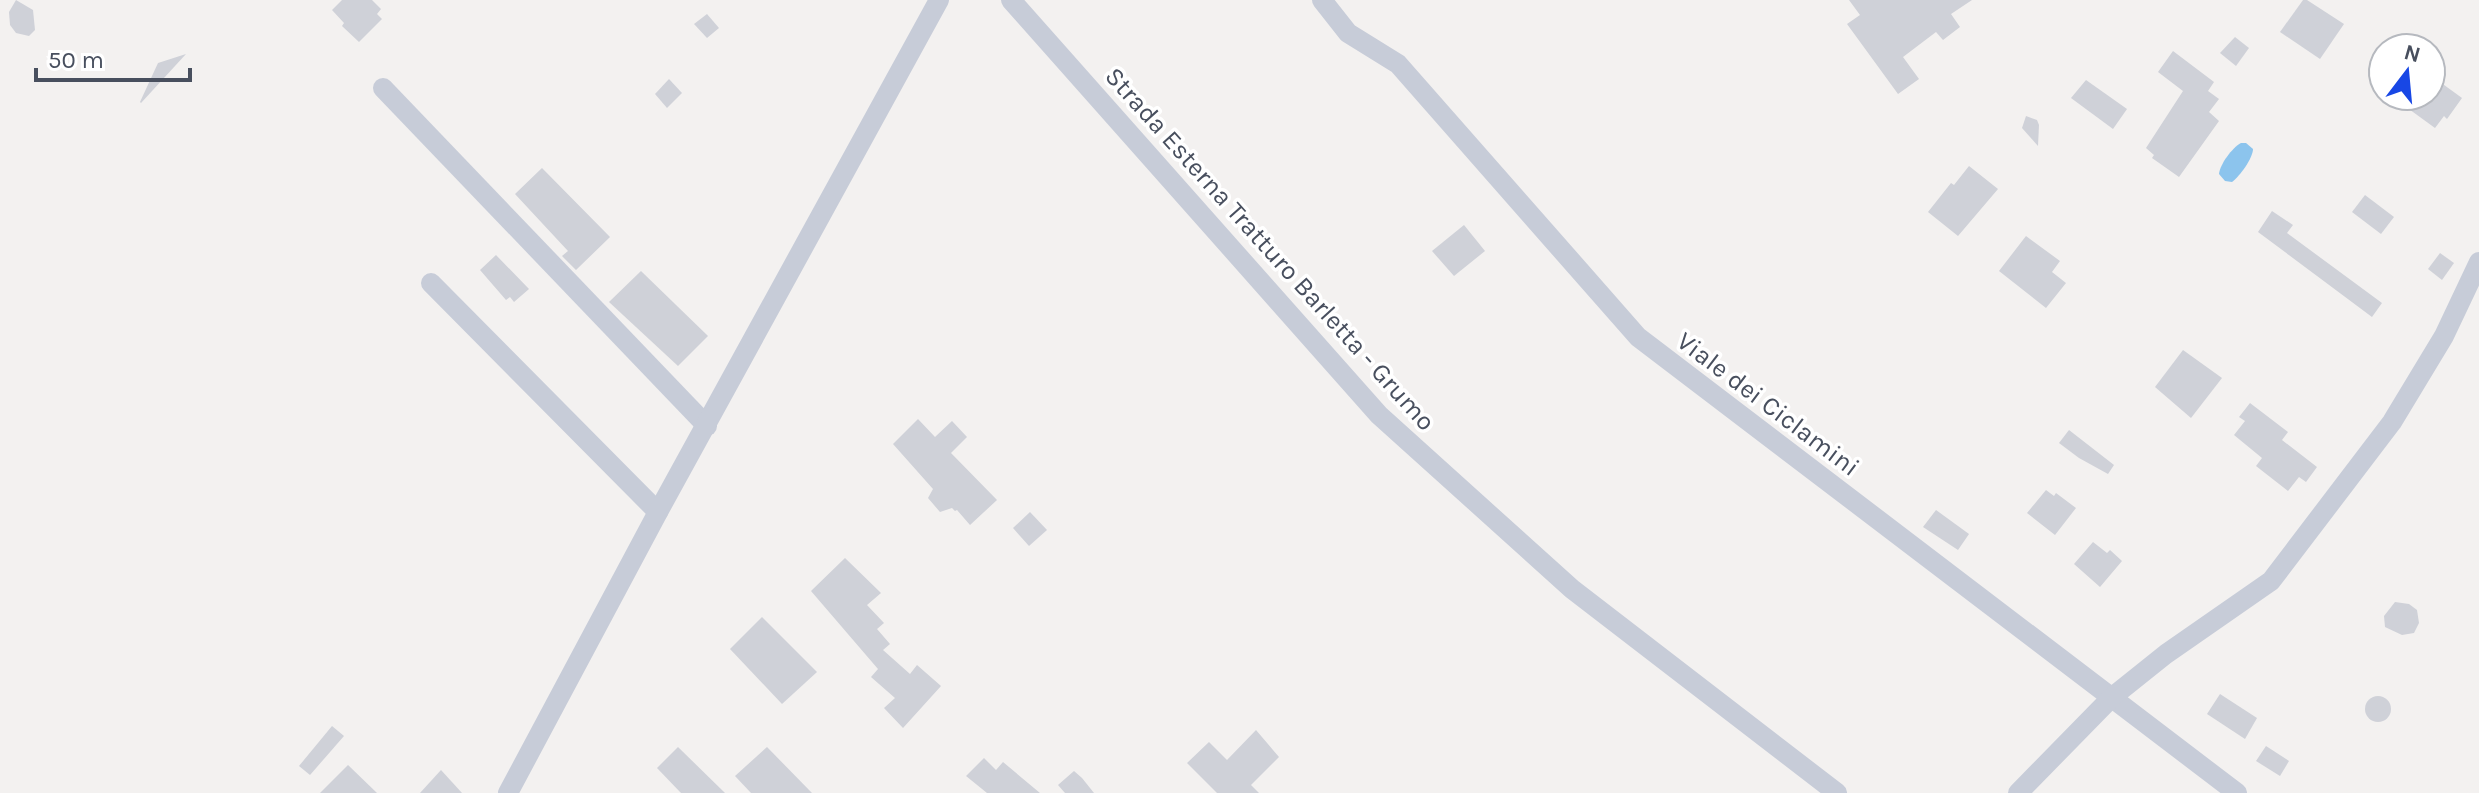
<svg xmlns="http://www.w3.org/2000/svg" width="2479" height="793" font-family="Karla,sans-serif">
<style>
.water{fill:#8cc4ed}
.building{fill:#cfd1d8}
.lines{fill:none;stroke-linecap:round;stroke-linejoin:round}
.minor{stroke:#c7ccd8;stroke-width:20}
.labels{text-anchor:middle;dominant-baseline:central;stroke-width:7;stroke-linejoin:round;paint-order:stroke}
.street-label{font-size:26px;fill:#484f5e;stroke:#fff}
</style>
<rect width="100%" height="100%" fill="#f3f1f0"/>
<path class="water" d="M2241,143H2246L2253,149C2253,158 2240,176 2232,182L2225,181L2219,174C2220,164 2232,148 2241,143Z"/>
<g class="building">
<polygon points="16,0 33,10 35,30 29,36 16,33 10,25 9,12"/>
<polygon points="342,0 372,0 381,9 377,14 382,19 359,42 342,26 344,23 332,10"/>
<polygon points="1849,0 1972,0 1951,14 1960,27 1943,40 1936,32 1903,57 1919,79 1898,94 1847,24 1860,15"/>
<polygon points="2303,0 2307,0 2344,24 2320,59 2280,32"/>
<polygon points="707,14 719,28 707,38 694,24"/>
<polygon points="2235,37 2249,48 2236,66 2220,53"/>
<polygon points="2173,51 2214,82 2208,91 2219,99 2209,112 2219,121 2179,177 2152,158 2154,155 2146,148 2183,91 2158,72"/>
<polygon points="186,54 141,103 140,102 158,63"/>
<polygon points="669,79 682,93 667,108 655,94"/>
<polygon points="2086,80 2127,109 2113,129 2071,98"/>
<polygon points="2440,82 2462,98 2447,119 2444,116 2435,128 2391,96 2431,96"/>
<polygon points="2026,116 2037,120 2039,125 2038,146 2022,128"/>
<polygon points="1969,166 1998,189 1958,236 1928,212 1951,183 1954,185"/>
<polygon points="542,168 610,237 576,270 562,256 568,251 515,194"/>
<polygon points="2365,195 2394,217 2381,234 2352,212"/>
<polygon points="2272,211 2293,225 2287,233 2382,303 2372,317 2258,232"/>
<polygon points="1464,225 1485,251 1454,276 1432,251"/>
<polygon points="2026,236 2060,261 2052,272 2066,283 2046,308 1999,271"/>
<polygon points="2440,253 2454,263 2442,280 2428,269"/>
<polygon points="496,255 529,289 514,302 510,297 506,300 480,270"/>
<polygon points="641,271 708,336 678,366 609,302"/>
<polygon points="2183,350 2222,378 2191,418 2155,387"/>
<polygon points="2250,403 2288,432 2282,440 2317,467 2306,482 2299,477 2288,491 2256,466 2262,458 2234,435 2245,421 2239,417"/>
<polygon points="918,419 935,437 952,421 967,437 951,453 997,500 970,525 957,510 955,511 952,508 940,512 928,498 933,489 893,444"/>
<polygon points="2069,430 2114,465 2108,474 2079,458 2059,443"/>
<polygon points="2046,490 2054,496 2056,493 2076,508 2055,535 2027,513"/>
<polygon points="1936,510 1969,534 1958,550 1923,527"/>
<polygon points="1030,512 1047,530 1029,546 1013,528"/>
<polygon points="2093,542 2107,553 2110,550 2122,561 2100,587 2074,564"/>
<polygon points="845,558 881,593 867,605 884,623 877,629 890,644 883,650 910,674 917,665 941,686 903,728 884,708 895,698 871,677 878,669 811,591"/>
<polygon points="2395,602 2409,604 2417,610 2419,623 2414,633 2402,635 2385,627 2384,616"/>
<polygon points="762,617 817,672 782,704 730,649"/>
<polygon points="2220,694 2257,718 2245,739 2207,714"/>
<circle cx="2378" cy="709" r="13"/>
<polygon points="332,726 344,736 310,775 299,766"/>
<polygon points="1256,730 1279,757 1251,785 1259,793 1217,793 1187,763 1209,742 1227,760"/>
<polygon points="2266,746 2289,761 2280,776 2256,761"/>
<polygon points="678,747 725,793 681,793 657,768"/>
<polygon points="767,747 812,793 751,793 735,776"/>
<polygon points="984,758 996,770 1003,762 1040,793 987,793 966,776"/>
<polygon points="348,765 377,793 320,793"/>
<polygon points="441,770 462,793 420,793"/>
<polygon points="1074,771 1082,778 1094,793 1065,793 1058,785"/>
</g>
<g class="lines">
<g class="minor">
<polyline points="1011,0 1379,415 1572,589 1837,793"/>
<polyline points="1322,0 1348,33 1398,64 1638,337 2237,793"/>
<polyline points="383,88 707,426"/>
<polyline points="431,283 658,512"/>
<polyline points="508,793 658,512 939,0"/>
<polyline points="2018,793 2111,698 2166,654 2271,581 2392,422 2444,336 2479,262"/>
</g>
</g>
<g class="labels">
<g class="street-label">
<text transform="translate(1270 249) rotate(48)">Strada Esterna Tratturo Barletta - Grumo</text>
<text transform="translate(1768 404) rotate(37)">Viale dei Ciclamini</text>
</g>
</g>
<g transform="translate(2407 72) rotate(16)"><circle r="38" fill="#ffffff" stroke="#b6b9bf" stroke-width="2"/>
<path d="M0-6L14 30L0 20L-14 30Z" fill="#1847e5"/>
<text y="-12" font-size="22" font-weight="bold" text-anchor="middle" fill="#484f5e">N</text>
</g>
<path d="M36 68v12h154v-12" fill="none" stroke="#484f5e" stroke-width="4"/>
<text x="48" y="68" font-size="24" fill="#484f5e" stroke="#ffffff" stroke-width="6" paint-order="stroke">50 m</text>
</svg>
